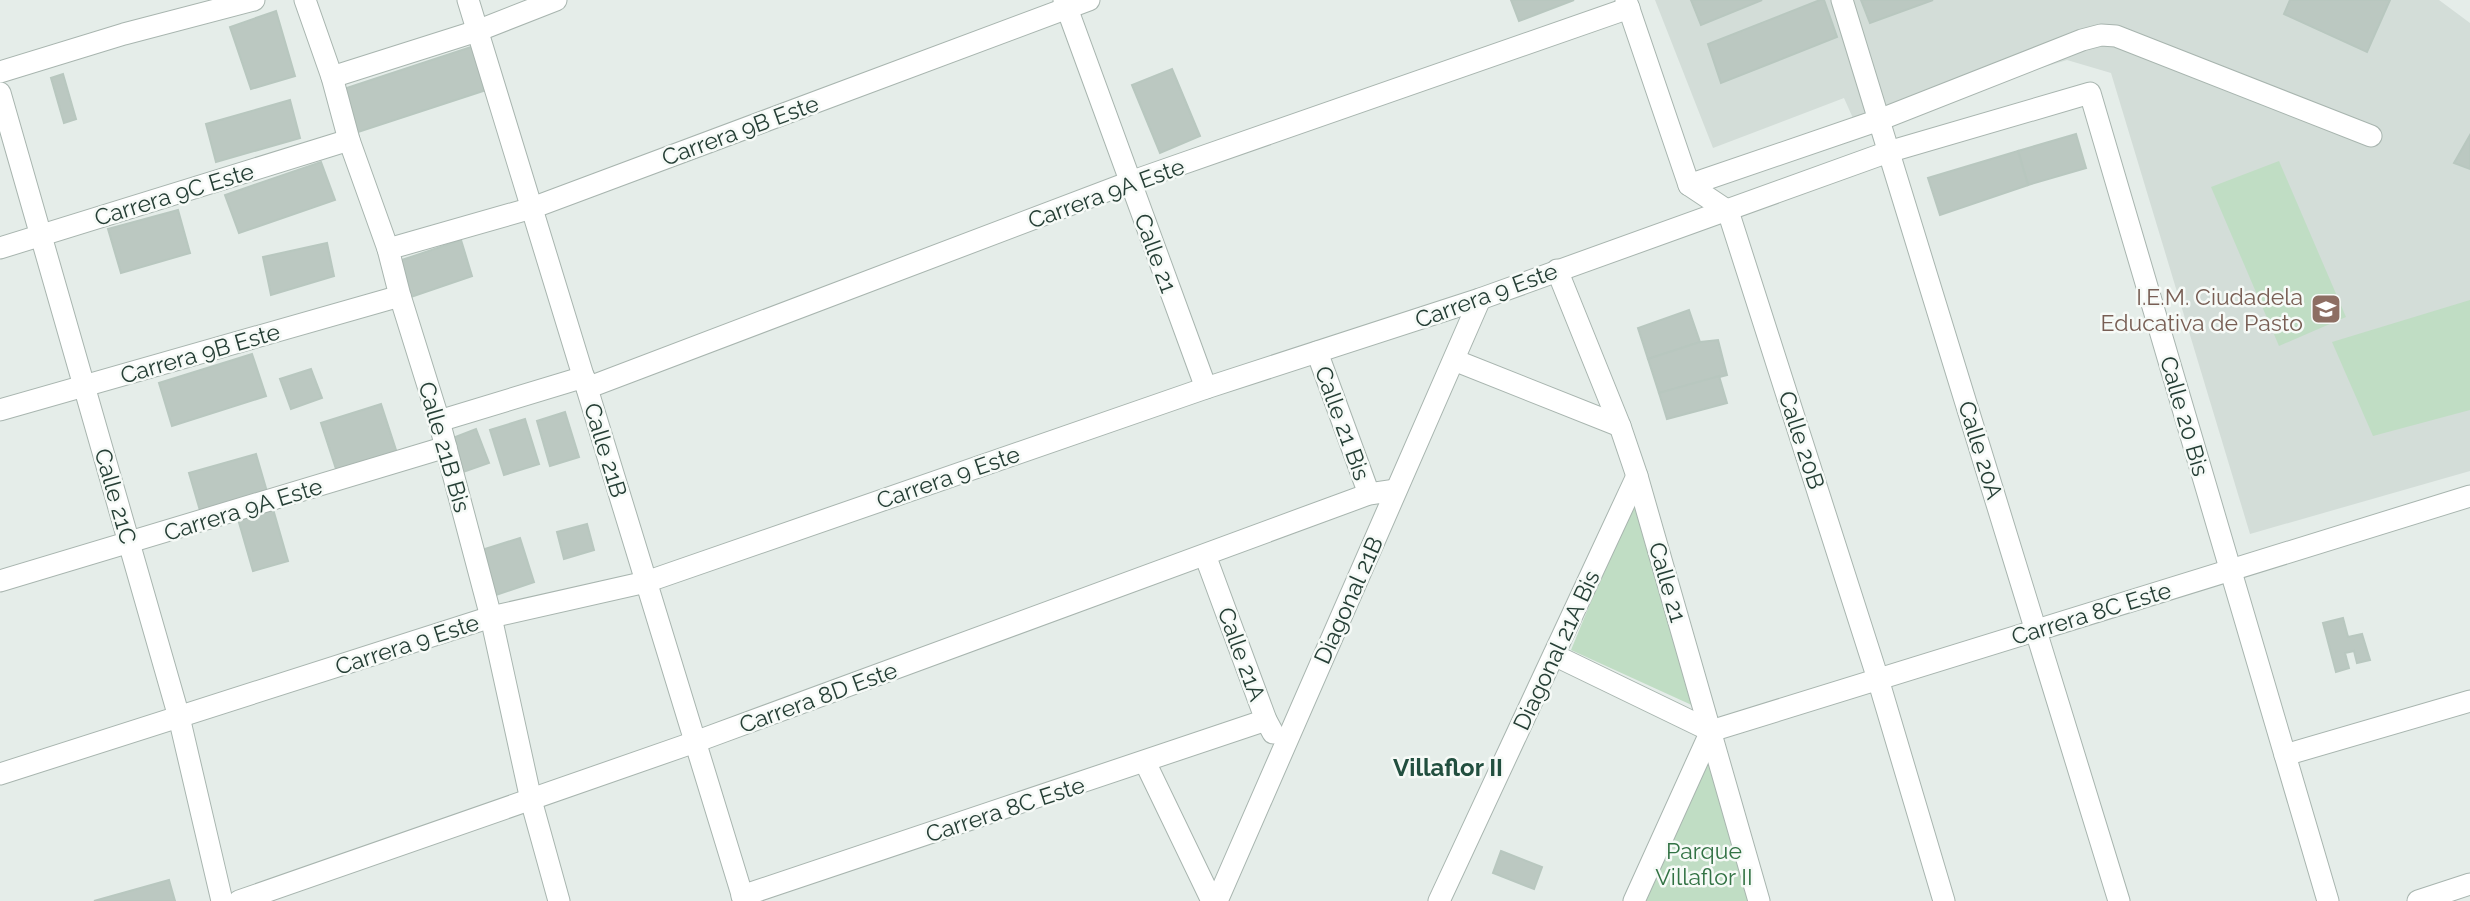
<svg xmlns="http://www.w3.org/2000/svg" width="2470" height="901" font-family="Raleway,sans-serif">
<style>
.built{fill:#d3ddd8}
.green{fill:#c0ddc4}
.building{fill:#bbc8c1;stroke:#b8c7bf;stroke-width:2}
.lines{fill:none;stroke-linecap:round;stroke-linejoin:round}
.minor-casing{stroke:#a8b5af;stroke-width:23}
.minor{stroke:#fff;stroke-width:21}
.labels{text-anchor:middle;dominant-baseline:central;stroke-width:5;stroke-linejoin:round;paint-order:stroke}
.street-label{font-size:23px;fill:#253e35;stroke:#f6faf7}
.education-label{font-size:23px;fill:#785e54;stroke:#f6faf7;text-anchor:end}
.park-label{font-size:23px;fill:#327244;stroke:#f6faf7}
.neighbourhood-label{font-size:24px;font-weight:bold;fill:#224f3f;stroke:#f6faf7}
</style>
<rect width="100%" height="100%" fill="#e5ede9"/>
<polygon class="built" points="1655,0 2439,0 2470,23 2470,471 2250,534 2111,73 2067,60 1856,125 1844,98 1713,148"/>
<g class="green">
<polygon points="2279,161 2346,317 2279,346 2211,187"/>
<polygon points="2470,300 2470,410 2373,436 2332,342"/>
<polygon points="1637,490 1696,707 1571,650"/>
<polygon points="1709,755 1754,901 1646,901"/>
</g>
<g class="building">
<polygon points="1511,0 1574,0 1519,21"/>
<polygon points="1691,0 1762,0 1701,25"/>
<polygon points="1820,0 1824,0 1837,37 1721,83 1708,44"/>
<polygon points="1861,0 1933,0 1870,23"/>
<polygon points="2290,0 2390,0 2367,52 2284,14"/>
<polygon points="276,11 295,76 251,89 230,27"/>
<polygon points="474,46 489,89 355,133 341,90"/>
<polygon points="1172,69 1200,136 1160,153 1132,85"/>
<polygon points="63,74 76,119 64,123 51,78"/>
<polygon points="290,100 300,138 216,162 206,124"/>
<polygon points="2076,134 2086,168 2028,185 2018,151"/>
<polygon points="2470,135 2470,169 2454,163"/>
<polygon points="2018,151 2028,185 1940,215 1928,178"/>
<polygon points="321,162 335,200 239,233 225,195"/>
<polygon points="178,210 190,253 121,273 108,229"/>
<polygon points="461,240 472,276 408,298 396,262"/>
<polygon points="327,243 334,276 271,295 263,257"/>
<polygon points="1689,310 1700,342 1648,359 1638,328"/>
<polygon points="1718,340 1727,375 1659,393 1648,359 1700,342"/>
<polygon points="252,354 266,396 172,426 159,383"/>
<polygon points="311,369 322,398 291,409 280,379"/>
<polygon points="1719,376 1727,403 1667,419 1659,393"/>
<polygon points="381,404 397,453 337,472 321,423"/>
<polygon points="565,412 579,457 550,466 537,421"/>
<polygon points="525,419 539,464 504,475 490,430"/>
<polygon points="476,429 489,463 463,472 450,439"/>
<polygon points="256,454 268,495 201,514 189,473"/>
<polygon points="273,509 288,561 253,571 238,519"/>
<polygon points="587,524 594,550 564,559 557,532"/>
<polygon points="520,538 534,582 496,595 482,550"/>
<polygon points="2343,618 2348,637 2362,634 2370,660 2357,663 2354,651 2345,653 2349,668 2336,672 2323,623"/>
<polygon points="1501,851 1542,867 1534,889 1493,873"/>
<polygon points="169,880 175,901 94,901"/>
</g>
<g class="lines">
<g class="minor-casing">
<g id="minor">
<polyline points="305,0 332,77 349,140 388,249 400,296 439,421 491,617 531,800 559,901"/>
<polyline points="468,0 744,901"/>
<polyline points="1064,0 1206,388"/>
<polyline points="1626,0 1689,185 1728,211 1878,679 1944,901"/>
<polyline points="1842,0 2119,901"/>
<polyline points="0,72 124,34 254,0"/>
<polyline points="332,77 477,31 556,0"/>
<polyline points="0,93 179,717 222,901"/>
<polyline points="1689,185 1879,120 2082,40 2101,35 2116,36 2371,136"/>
<polyline points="0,248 349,140"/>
<polyline points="388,249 532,208 1089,0"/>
<polyline points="1557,270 1620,426 1637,476 1759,901"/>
<polyline points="1317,352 1369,494"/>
<polyline points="1454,360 1620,426"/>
<polyline points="587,388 1130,182 1629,8"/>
<polyline points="0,410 400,296"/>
<polyline points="439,421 584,377"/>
<polyline points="1205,555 1266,720 1273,733"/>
<polyline points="0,581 446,447"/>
<polyline points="1554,655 1711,731"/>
<polyline points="1711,731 2470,496"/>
<polyline points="2285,755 2470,701"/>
<polyline points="1145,762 1212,901"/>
<polyline points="0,774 491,617 646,582 1206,388 1480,299 1888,152 2090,93 2328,901"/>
<polyline points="742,896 1266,720"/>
<polyline points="239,901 695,742 1369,494 1396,490"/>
<polyline points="1217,901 1480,299"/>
<polyline points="1439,901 1637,476"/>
<polyline points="1634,901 1711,731"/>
<polyline points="2418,901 2470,884"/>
</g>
</g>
<use href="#minor" class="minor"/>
</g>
<defs>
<g id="school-square" transform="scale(1.575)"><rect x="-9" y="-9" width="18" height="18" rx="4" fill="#8d6e63" stroke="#f6faf7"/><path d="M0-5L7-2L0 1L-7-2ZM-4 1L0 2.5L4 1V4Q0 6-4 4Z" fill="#fff"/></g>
</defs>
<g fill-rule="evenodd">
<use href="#school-square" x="2326" y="309"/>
</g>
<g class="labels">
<g class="street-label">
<text transform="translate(740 130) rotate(-20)">Carrera 9B Este</text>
<text transform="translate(1106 193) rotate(-20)">Carrera 9A Este</text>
<text transform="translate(174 194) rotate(-17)">Carrera 9C Este</text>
<text transform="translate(1156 253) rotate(70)">Calle 21</text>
<text transform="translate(1486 295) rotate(-20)">Carrera 9 Este</text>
<text transform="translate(200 353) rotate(-16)">Carrera 9B Este</text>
<text transform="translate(2185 416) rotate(74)">Calle 20 Bis</text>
<text transform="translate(1343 423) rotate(70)">Calle 21 Bis</text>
<text transform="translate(1802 440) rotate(72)">Calle 20B</text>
<text transform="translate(445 447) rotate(74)">Calle 21B Bis</text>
<text transform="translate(606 450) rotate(73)">Calle 21B</text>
<text transform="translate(1981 450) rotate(73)">Calle 20A</text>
<text transform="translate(948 477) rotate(-19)">Carrera 9 Este</text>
<text transform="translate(116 496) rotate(74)">Calle 21C</text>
<text transform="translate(243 509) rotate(-17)">Carrera 9A Este</text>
<text transform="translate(1668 582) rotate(74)">Calle 21</text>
<text transform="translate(1348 600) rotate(-66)">Diagonal 21B</text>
<text transform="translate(2091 613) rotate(-17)">Carrera 8C Este</text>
<text transform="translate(407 644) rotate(-18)">Carrera 9 Este</text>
<text transform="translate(1556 650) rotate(-65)">Diagonal 21A Bis</text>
<text transform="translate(1242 654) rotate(70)">Calle 21A</text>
<text transform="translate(818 697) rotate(-20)">Carrera 8D Este</text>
<text transform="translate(1005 809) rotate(-18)">Carrera 8C Este</text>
</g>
<g class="education-label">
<text x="2303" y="296">I.E.M. Ciudadela<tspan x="2303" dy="26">Educativa de Pasto</tspan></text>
</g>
<g class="park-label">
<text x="1704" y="850">Parque<tspan x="1704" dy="26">Villaflor II</tspan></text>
</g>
<g class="neighbourhood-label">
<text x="1448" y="767">Villaflor II</text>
</g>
</g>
</svg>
